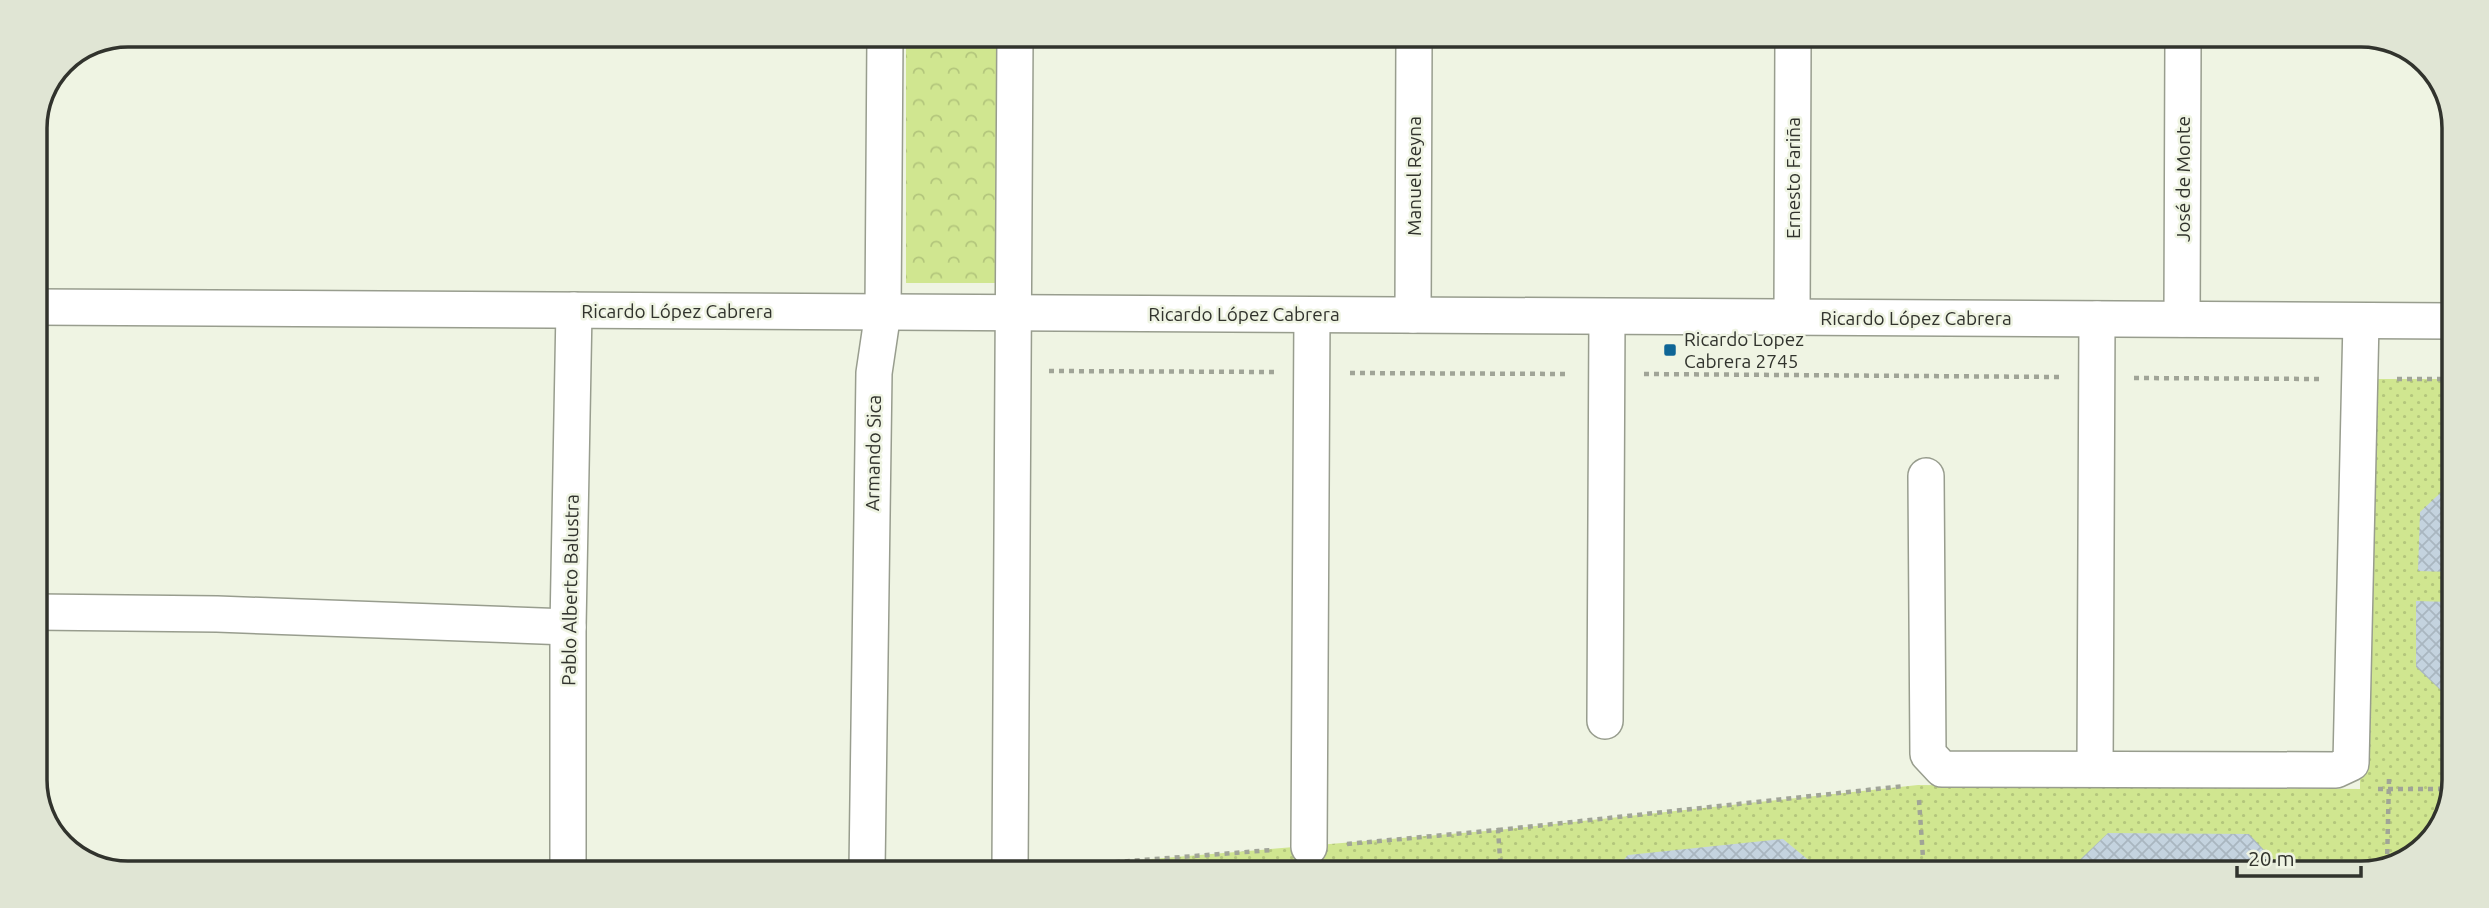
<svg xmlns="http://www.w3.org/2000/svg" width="2489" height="908" font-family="Ubuntu,sans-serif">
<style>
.grass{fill:url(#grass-dots)}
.park{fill:url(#park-crowns)}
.building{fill:url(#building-cross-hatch)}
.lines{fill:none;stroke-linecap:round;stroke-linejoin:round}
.minor-casing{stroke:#989d8e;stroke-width:38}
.path{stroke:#a0a497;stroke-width:4.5;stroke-dasharray:5 5;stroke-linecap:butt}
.minor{stroke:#fff;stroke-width:35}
.poi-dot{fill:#0e6596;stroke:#eff4e3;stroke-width:2.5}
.labels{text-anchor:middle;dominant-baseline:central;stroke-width:5;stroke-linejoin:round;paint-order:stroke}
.street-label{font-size:19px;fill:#31332d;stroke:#eff4e3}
.poi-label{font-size:19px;fill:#31332d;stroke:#eff4e3;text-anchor:start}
.rim{fill:none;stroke:#31332d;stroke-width:3.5}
</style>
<defs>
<pattern id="grass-dots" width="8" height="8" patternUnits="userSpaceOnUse" patternTransform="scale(1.75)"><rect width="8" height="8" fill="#d0e690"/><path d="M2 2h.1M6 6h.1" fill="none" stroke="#b3c67c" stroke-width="1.8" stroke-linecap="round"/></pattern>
<pattern id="park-crowns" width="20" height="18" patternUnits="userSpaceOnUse" patternTransform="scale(1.75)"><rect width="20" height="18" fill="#d0e690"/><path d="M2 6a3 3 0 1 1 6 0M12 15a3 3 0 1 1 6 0" fill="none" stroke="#b3c67c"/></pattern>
<pattern id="building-cross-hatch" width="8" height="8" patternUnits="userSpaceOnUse" patternTransform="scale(1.75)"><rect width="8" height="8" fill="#c4d3df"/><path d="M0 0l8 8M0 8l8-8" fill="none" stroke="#a9b6c0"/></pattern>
</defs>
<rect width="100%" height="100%" fill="#eff4e3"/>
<polygon class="grass" points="2361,379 2452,379 2449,809 2417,854 2361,873 1092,870 1091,864 1498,830 1918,785 2360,789"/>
<rect class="park" x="906" y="37" width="91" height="246"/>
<g class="building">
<polygon points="2451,483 2451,572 2418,571 2420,512"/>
<polygon points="2416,601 2451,602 2450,699 2416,667"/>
<polygon points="2108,833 2249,834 2281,868 2276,873 2067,872"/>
<polygon points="1783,839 1823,872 1614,871 1628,855"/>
</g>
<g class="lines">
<g class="minor-casing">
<g id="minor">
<polyline points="35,307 2452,321"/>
<polyline points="1413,315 1414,38"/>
<polyline points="1792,317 1793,39"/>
<polyline points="2182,319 2183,39"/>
<polyline points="1926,476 1928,754 1942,769 2336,770 2351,763 2361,321"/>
<polyline points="35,612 217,614 568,627"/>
<polyline points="1605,721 1607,317"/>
<polyline points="2095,768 2097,319"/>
<polyline points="1309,847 1312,315"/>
<polyline points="568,869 568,627 574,310"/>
<polyline points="867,870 874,373 883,312 885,37"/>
<polyline points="1010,870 1015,37"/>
</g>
</g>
<g class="path">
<polyline points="1049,371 1275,372"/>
<polyline points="1350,373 1569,374"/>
<polyline points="1644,374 2059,377"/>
<polyline points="2134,378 2322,379"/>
<polyline points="2397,379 2452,379"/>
<polyline points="2378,789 2449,789"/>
<polyline points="1919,800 1924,872"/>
<polyline points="1498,830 1904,786"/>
<polyline points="1347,844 1498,830 1501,871"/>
<polyline points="2387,864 2389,779"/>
<polyline points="1092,870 1091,864 1272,850"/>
</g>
<use href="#minor" class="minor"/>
</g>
<rect class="poi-dot" x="1663" y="343" width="14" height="14" rx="3.5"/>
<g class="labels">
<g class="street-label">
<text transform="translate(1414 176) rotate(-90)">Manuel Reyna</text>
<text transform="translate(1793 178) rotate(-90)">Ernesto Fariña</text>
<text transform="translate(2183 179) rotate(-90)">José de Monte</text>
<text x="677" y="311">Ricardo López Cabrera</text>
<text x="1244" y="314">Ricardo López Cabrera</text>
<text x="1916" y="318">Ricardo López Cabrera</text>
<text transform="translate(873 453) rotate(-89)">Armando Sica</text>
<text transform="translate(570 590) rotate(-89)">Pablo Alberto Balustra</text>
</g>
<g class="poi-label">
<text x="1684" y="339">Ricardo Lopez<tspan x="1684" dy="22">Cabrera 2745</tspan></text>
</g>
</g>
<path d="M0 0H2489V908H0ZM128 47H2361A81 81 0 0 1 2442 128V780A81 81 0 0 1 2361 861H128A81 81 0 0 1 47 780V128A81 81 0 0 1 128 47Z" fill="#e0e5d4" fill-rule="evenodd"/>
<path class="rim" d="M128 47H2361A81 81 0 0 1 2442 128V780A81 81 0 0 1 2361 861H128A81 81 0 0 1 47 780V128A81 81 0 0 1 128 47Z"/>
<path d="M2237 866v10h124v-10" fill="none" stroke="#31332d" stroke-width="3.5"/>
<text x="2248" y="866" font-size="21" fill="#31332d" stroke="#eff4e3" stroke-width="5" paint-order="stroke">20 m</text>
</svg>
